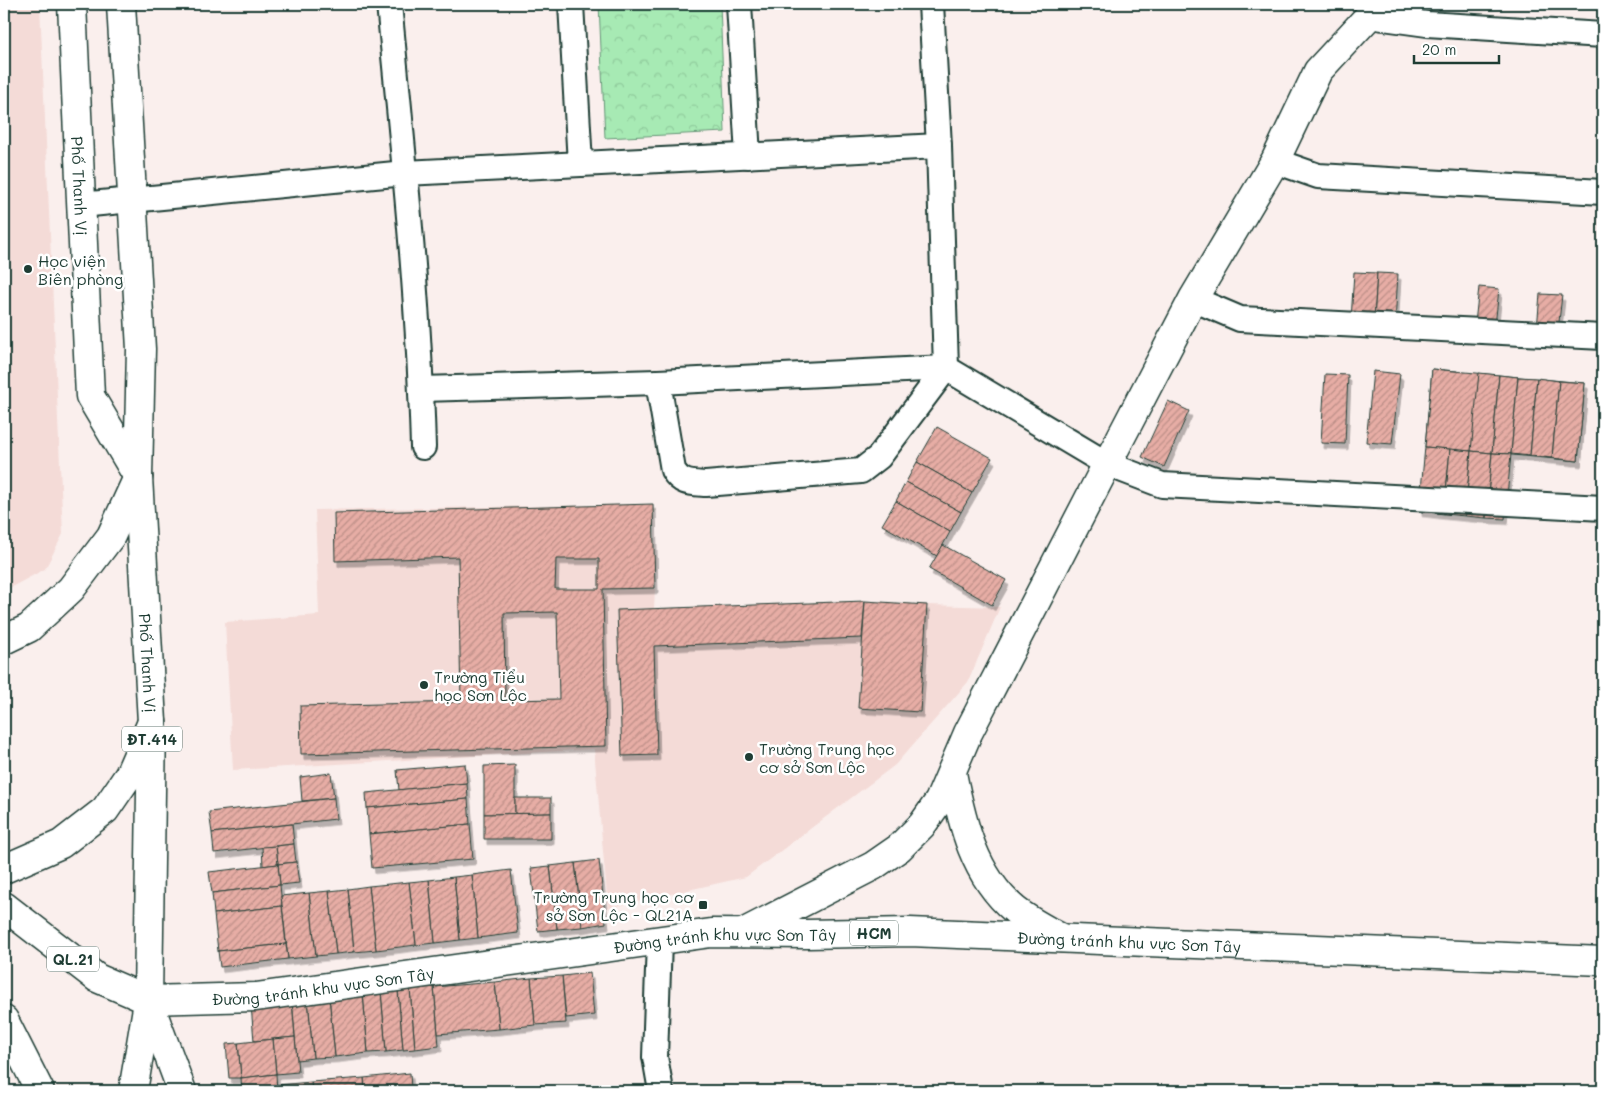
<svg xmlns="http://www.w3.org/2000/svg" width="1607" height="1095" font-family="Mali,sans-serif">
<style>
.built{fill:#f4dbd7}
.park{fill:url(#park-crowns);stroke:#639474}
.building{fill:url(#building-hatch);stroke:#1f3d34;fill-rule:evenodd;filter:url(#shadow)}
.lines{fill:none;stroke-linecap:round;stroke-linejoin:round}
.street-casing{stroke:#1f3d34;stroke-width:28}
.secondary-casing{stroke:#1f3d34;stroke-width:31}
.primary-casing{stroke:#1f3d34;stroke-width:31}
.highway-casing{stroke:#1f3d34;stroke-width:31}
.street{stroke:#fff;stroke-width:24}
.secondary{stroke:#fff;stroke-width:28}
.primary{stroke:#fff;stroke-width:28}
.highway{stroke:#fff;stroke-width:28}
.poi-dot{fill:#1f3d34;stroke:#fff;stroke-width:2}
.labels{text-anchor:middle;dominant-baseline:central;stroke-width:5;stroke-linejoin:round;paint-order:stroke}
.shield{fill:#fff;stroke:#627771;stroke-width:1}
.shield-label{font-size:15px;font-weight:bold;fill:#1f3d34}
.street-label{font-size:16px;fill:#1f3d34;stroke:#fff}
.poi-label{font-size:16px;fill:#1f3d34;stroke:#fff;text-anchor:start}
</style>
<defs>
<pattern id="park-crowns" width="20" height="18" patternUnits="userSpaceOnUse" patternTransform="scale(1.25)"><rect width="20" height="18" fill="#a7eab4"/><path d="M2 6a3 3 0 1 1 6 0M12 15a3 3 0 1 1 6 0" fill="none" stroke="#8fca9b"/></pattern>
<pattern id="building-hatch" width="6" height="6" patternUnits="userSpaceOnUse" patternTransform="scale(1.25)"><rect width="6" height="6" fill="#e7ada5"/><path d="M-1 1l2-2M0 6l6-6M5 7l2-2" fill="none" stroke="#bb8e87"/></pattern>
<filter id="shadow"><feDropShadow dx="3" dy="5.5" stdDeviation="0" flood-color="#0004"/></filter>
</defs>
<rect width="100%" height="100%" fill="#faefed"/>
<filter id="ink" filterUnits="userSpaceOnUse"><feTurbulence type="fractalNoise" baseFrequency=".02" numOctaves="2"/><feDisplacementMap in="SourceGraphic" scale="10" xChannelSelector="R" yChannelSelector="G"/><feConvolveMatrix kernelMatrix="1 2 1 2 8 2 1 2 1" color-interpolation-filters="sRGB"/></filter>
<g filter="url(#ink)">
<g class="built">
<polygon points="4,4 40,4 63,534 45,569 4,591"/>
<polygon points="653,504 655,588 654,609 865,601 927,605 1000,607 968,682 895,765 746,877 608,908 594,749 233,770 225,622 319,615 315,510"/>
</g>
<polygon class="park" points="599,4 720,4 725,132 605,138"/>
<g class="building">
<polygon points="1354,272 1377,273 1374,321 1351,320"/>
<polygon points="1377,273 1398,274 1395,323 1374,321"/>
<polygon points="1479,287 1499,289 1495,326 1475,323"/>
<polygon points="1540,294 1562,295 1558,331 1537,329"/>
<polygon points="1432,369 1457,371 1450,449 1425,447"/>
<polygon points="1432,369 1585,383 1578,461 1425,447"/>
<polygon points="1373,371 1400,374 1392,444 1366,442"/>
<polygon points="1479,373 1499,375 1492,453 1471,451"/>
<polygon points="1325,374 1348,375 1345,444 1321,443"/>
<polygon points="1499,375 1518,377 1511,454 1492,453"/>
<polygon points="1518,377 1537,378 1530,456 1511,454"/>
<polygon points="1537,378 1559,381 1552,458 1530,456"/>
<polygon points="1559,381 1585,383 1578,461 1552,458"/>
<polygon points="1168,401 1189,411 1164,467 1142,457"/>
<polygon points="937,427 992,458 972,493 917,462"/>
<polygon points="1425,447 1450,449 1444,514 1419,511"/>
<polygon points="1450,449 1471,451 1465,516 1444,514"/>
<polygon points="1471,451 1492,453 1486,518 1465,516"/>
<polygon points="1492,453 1511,454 1505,519 1486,518"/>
<polygon points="917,462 972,493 961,512 906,482"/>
<polygon points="906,482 961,512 950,532 896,501"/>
<polygon points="896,501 950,532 937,556 882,525"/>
<path d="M653,504L655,588L603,589L606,746L301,754L300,706L461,702L458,557L335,561L334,513ZM556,559H599V589H555ZM557,612L559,699L505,700L504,613Z"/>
<polygon points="943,545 1006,580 992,605 929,569"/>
<polygon points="865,601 862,638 654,646 657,755 622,756 617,610"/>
<polygon points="865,601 927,605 920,712 858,708"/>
<polygon points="465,764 467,783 399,790 397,770"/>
<polygon points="515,765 515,814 484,814 484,766"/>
<polygon points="331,773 334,798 302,801 300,777"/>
<polygon points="467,783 468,799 367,808 366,793"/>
<polygon points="334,798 336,819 212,833 209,812"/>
<polygon points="515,798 551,798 551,813 515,814"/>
<polygon points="468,799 470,824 369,834 367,808"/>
<polygon points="551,813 551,839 484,839 484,814"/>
<polygon points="292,824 294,844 214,853 212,833"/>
<polygon points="470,824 473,859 372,868 369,834"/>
<polygon points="294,844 296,862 278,864 276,846"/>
<polygon points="276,846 278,864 263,866 262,847"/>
<polygon points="599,860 606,923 582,927 575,863"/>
<polygon points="296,862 299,883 280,885 278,864"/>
<polygon points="575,863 582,927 557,929 550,866"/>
<polygon points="278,864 280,885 212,893 209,872"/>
<polygon points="550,866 557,929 538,931 531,868"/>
<polygon points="511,870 518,933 478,938 472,875"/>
<polygon points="472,875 478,938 460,940 454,877"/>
<polygon points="454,877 460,940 435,943 429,880"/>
<polygon points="429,880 435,943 416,945 409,882"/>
<polygon points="409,882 416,945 376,950 369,886"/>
<polygon points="280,885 282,906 214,914 212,893"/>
<polygon points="369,886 376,950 354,952 348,889"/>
<polygon points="348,889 354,952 336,954 329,891"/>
<polygon points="329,891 336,954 316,956 309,893"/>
<polygon points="309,893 316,956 288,959 281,896"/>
<polygon points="282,906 286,944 218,951 214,914"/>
<polygon points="286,944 288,959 220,967 218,951"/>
<polygon points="590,973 594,1015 566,1018 562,976"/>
<polygon points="562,976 566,1023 535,1025 531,978"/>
<polygon points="531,978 535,1025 499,1029 495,982"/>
<polygon points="495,982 499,1029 438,1034 434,987"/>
<polygon points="434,987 439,1046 415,1049 410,989"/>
<polygon points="410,989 415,1049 403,1050 398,991"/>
<polygon points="398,991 403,1050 386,1052 381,992"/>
<polygon points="381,992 386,1052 368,1053 363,994"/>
<polygon points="363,994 368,1053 335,1057 329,997"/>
<polygon points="329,997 335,1057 313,1058 308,999"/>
<polygon points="308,999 313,1058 297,1060 292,1001"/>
<polygon points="292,1001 295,1037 254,1041 251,1005"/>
<polygon points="295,1037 298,1072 276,1074 273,1039"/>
<polygon points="273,1039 276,1074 241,1078 238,1043"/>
<polygon points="238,1043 241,1078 229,1078 226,1044"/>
<polygon points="410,1073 411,1089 365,1091 364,1078"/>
<polygon points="276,1074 277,1091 242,1091 241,1078"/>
<polygon points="364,1078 365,1091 312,1091 311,1082"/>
<polygon points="311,1082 312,1091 277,1091 277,1085"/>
</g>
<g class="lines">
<g class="street-casing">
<g id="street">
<path d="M389,4C403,151 419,299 423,447"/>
<polyline points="571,4 580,164"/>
<polyline points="739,4 748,156"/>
<polyline points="1369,16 1427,24 1603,35"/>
<polyline points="1275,161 1318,176 1603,192"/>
<polyline points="81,205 405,173 939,146"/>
<polyline points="1193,299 1240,319 1603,337"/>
<path d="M658,382L673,470C681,484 691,483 706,484L861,471L879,457L946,368L939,146L931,4"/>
<polyline points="422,389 658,382 946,368 1107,464 1162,485 1603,508"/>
<polyline points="659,941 655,1057 661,1091"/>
</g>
</g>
<g class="secondary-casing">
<g id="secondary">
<path d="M952,773C962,823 974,876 1015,910C1029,921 1045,929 1061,938"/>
<polyline points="743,933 873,866 899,848 922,825 939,801 968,733 1107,464 1193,299 1275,161 1318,71 1369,16 1378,4"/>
</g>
</g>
<g class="primary-casing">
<g id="primary">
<path id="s1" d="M72,4L90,396L138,477"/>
<path id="s2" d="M121,4L141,349L138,477L152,722L148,1000"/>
</g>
</g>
<g class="highway-casing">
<g id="highway">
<polyline points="4,640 29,628 71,589 111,536 138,477"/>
<polyline points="4,869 61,844 105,810 129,775 152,722"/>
<path id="s3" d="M4,906L97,978L148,1000L256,997L711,933L807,934L910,932L1603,961"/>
<polyline points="148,1000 182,1091"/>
<polyline points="4,1020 40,1091"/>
<polyline points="133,1091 148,1002"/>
</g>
</g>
<use href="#street" class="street"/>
<use href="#secondary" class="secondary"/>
<use href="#primary" class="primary"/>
<use href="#highway" class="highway"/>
</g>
</g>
<g class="poi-dot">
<circle cx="28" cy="269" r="5"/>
<circle cx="424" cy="685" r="5"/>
<circle cx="749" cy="757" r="5"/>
<rect x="698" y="900" width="10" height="10" rx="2.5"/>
</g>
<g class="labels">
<g class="shield">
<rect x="122" y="726.5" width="60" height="25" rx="4"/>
<rect x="850" y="920.5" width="48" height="25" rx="4"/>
<rect x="47" y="946.5" width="52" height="25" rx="4"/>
</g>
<g class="shield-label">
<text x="152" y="739">ĐT.414</text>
<text x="874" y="933">HCM</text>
<text x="73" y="959">QL.21</text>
</g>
<g class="street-label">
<text stroke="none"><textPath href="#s1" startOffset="182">Phố Thanh Vị</textPath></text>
<text stroke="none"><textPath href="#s2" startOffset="660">Phố Thanh Vị</textPath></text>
<text stroke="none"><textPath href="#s3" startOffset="754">Đường tránh khu vực Sơn Tây</textPath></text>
<text stroke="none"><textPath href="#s3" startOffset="1159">Đường tránh khu vực Sơn Tây</textPath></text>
<text stroke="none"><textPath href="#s3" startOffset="349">Đường tránh khu vực Sơn Tây</textPath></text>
</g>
<g class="poi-label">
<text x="38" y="260">Học viện<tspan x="38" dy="18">Biên phòng</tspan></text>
<text x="434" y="676">Trường Tiểu<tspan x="434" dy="18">học Sơn Lộc</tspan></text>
<text x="759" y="748">Trường Trung học<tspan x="759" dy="18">cơ sở Sơn Lộc</tspan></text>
<text x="693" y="896" text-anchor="end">Trường Trung học cơ<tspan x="693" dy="18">sở Sơn Lộc - QL21A</tspan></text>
</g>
</g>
<rect width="1607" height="1095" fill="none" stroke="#fff" stroke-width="20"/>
<rect x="10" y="10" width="1587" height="1075" fill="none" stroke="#1f3d34" stroke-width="2" filter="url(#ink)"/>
<path d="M1414 55v8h85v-8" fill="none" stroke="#1f3d34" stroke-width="2.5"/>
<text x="1422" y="55" font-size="15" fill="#1f3d34" stroke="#ffffff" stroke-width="4" paint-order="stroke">20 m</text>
</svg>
